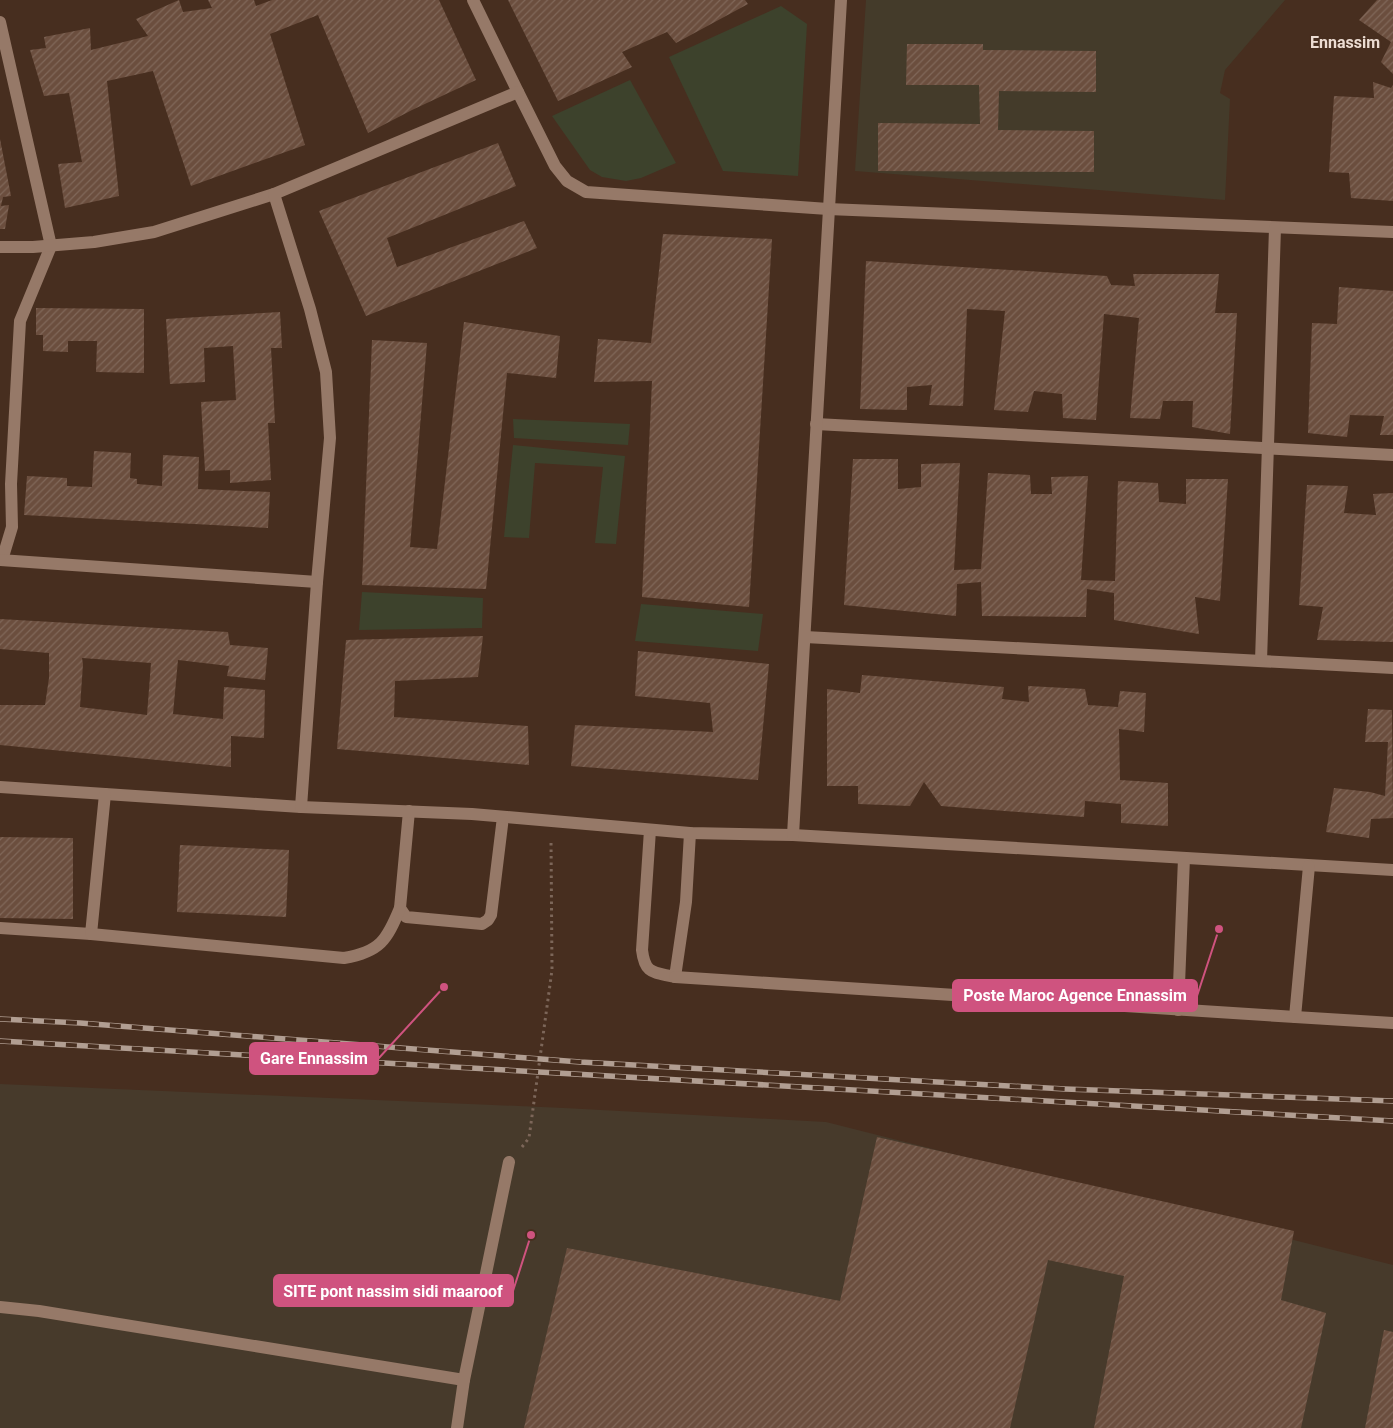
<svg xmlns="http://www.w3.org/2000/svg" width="1393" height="1428" font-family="Roboto,sans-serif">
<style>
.industrial{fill:#473a2b}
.education{fill:#443b2a}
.green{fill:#3d422c}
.building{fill:url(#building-hatch);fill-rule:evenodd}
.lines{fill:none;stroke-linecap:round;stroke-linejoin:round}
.path{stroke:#7c6659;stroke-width:3;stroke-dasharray:2.5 4;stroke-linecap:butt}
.service{stroke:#967968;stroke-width:12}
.minor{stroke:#967968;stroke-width:12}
.rail-casing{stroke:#b19e92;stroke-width:5.5}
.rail{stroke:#472e1f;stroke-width:4;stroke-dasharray:11;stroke-linecap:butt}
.labels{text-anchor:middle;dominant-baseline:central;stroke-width:4;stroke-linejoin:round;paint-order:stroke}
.neighbourhood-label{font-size:16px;font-weight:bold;fill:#ecdcd2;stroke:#472e1f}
.leader{fill:none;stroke:#cf537f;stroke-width:2}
.callout-dot{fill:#cf537f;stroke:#472e1f;stroke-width:2}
.callout{fill:#cf537f;stroke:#cf537f;stroke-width:2}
.callout-label{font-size:16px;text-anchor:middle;font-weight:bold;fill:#fff}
</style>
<defs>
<pattern id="building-hatch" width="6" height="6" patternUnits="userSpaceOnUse" patternTransform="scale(1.25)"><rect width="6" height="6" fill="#6b4e3e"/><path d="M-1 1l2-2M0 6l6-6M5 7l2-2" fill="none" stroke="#806759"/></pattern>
</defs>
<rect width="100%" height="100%" fill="#472e1f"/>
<polygon class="industrial" points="0,1084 564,1108 826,1122 1393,1265 1393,1428 0,1428"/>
<polygon class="education" points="866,0 1285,0 1225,70 1220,93 1230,99 1225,200 855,171"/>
<g class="green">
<polygon points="781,6 807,24 798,176 723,171 669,57"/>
<polygon points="630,80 676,163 641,178 626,181 602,177 590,170 552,116"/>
<polygon points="513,419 630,424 628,445 514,438"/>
<polygon points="513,445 625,456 616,544 595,543 603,467 535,463 529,538 504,537"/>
<polygon points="362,592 483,598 482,628 359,630"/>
<polygon points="641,604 763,614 758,651 635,641"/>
</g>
<g class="building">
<polygon points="179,0 183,12 212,8 208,0 254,0 256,6 272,0 439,0 476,80 412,110 368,133 318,15 270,34 305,145 191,186 153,71 107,81 119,196 65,208 58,164 82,162 69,93 44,96 30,50 46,48 44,37 90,28 91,50 148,36 136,19"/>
<polygon points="508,0 745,0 748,4 676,43 667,32 622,52 632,67 558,101"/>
<polygon points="1377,0 1393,0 1393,74 1381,62 1391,42 1359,20"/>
<polygon points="907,44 983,44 983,50 1096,51 1096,92 999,91 998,130 1094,131 1094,172 878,171 878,123 980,124 979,85 906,85"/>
<polygon points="1373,82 1391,88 1393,85 1393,201 1351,198 1349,173 1329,172 1334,96 1374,98"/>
<polygon points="0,139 11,196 3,197 1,206 9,205 5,229 0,229"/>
<polygon points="498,143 516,186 387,238 397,267 524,221 537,248 366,316 319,211"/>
<polygon points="663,234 772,239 749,607 642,597 652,381 594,382 598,339 651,343"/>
<polygon points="866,261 1107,276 1111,285 1135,286 1133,274 1219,274 1215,313 1237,313 1230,434 1192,427 1193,401 1163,401 1160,419 1130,418 1139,318 1104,314 1096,420 1063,418 1062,394 1034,391 1028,412 994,410 1005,311 967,309 963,406 929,405 932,385 907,387 907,410 860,409"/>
<polygon points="1339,287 1393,291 1393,435 1380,435 1384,416 1350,415 1347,437 1308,433 1312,323 1337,324"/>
<polygon points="36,308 144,309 144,373 96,372 97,341 68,341 68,352 43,351 43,335 36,335"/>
<polygon points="280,312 282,348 271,348 275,423 268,423 271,480 230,483 230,470 205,471 201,402 236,400 233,346 204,348 205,382 170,384 166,319"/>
<polygon points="464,322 560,336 556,378 507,373 486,589 362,585 372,340 427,343 410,547 437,549"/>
<polygon points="94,451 131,453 130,478 137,479 137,484 162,486 163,455 199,457 198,489 270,492 268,528 24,515 27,476 67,478 67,486 92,487"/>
<polygon points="853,459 898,459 898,489 921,487 921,464 960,463 954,570 981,569 988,473 1030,475 1031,494 1052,494 1051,477 1088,476 1081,580 1115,581 1118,481 1158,483 1159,502 1186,504 1186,479 1228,479 1220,601 1195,597 1199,634 1114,620 1114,593 1087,589 1086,617 982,616 981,582 957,584 956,616 844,605"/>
<polygon points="1307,485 1348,486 1344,513 1376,515 1373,494 1393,493 1393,642 1317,640 1323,607 1299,605"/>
<path d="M0,619L228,632L230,645L268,648L265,680L227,676L229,666L178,660L173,714L223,719L224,687L265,690L264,738L231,736V767L0,745V705H45L49,678V653L0,649ZM82,658L151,663L147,715L80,707L83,664Z"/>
<polygon points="483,636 478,677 395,681 394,717 528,726 529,765 337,749 346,640"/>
<polygon points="638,651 769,664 758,780 571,766 575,725 713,732 710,703 635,696"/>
<polygon points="862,675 1004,687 1002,699 1029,702 1028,686 1085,689 1088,705 1118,707 1120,691 1146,693 1144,732 1119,729 1120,780 1168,783 1168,826 1121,823 1121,804 1085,801 1084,817 941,806 924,782 910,806 858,804 858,786 827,786 827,689 860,693"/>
<polygon points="1368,709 1392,710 1393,818 1371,819 1369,838 1326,832 1334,788 1370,792 1385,796 1388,742 1365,742"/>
<polygon points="0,837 73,838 73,919 0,918"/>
<polygon points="180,845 289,850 286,917 177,912"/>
<polygon points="877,1137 1294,1231 1281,1300 1326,1313 1301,1428 1094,1428 1124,1276 1048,1260 1010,1428 524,1428 567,1248 840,1301"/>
<polygon points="1384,1330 1393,1332 1393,1428 1365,1428"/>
</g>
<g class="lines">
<polyline class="path" points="522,1147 529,1138 552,970 551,840"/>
<g class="service">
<polyline points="2,560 12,527 11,484 20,321 51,246"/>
<polyline points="409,811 400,908 406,917 482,924 488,920 491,915 503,817"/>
<path d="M650,830L642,950C645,975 654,972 675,977L686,902L690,833"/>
</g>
<g class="minor">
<polyline points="473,0 518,92 555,166 567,181 586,192 828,209 1393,232"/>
<polyline points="0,22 51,246"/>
<polyline points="0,247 33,247 94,242 154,232 274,194"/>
<polyline points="816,424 1393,455"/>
<polyline points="0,560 317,582"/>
<polyline points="805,637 1393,668"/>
<polyline points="1261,661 1275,228"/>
<polyline points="0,787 301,807 472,814 690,833 793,835 1393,870"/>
<polyline points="301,807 317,582 330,438 326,372 310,309 274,194 518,92"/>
<path d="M793,835C810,557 824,278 841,0"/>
<polyline points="0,928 91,934 105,794"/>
<path d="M91,934L344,958C380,952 387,940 400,908"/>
<polyline points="675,977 1295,1017 1393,1023"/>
<polyline points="1178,1010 1184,858"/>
<polyline points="1295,1017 1309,866"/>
<polyline points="0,1307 39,1311 464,1380"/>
<polyline points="457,1428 464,1380 509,1162"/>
</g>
<g class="rail-casing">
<g id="rail">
<polyline points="0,1019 80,1023 580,1062 1065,1089 1393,1101"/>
<polyline points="0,1041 1393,1121"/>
</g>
</g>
<use href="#rail" class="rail"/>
</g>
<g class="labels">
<g class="neighbourhood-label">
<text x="1345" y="42">Ennassim</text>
</g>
</g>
<path class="leader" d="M1219 929L1197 996M444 987L378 1059M531 1235L513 1291"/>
<g class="callout-dot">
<circle cx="1219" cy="929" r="5"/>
<circle cx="444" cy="987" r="5"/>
<circle cx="531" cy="1235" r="5"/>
</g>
<g class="callout">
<rect x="953" y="980" width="244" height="31" rx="5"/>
<rect x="250" y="1043" width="128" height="31" rx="5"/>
<rect x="274" y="1275" width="239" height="31" rx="5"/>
</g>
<g class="callout-label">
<text x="1075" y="1001">Poste Maroc Agence Ennassim</text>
<text x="314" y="1064">Gare Ennassim</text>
<text x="393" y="1297">SITE pont nassim sidi maaroof</text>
</g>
</svg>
